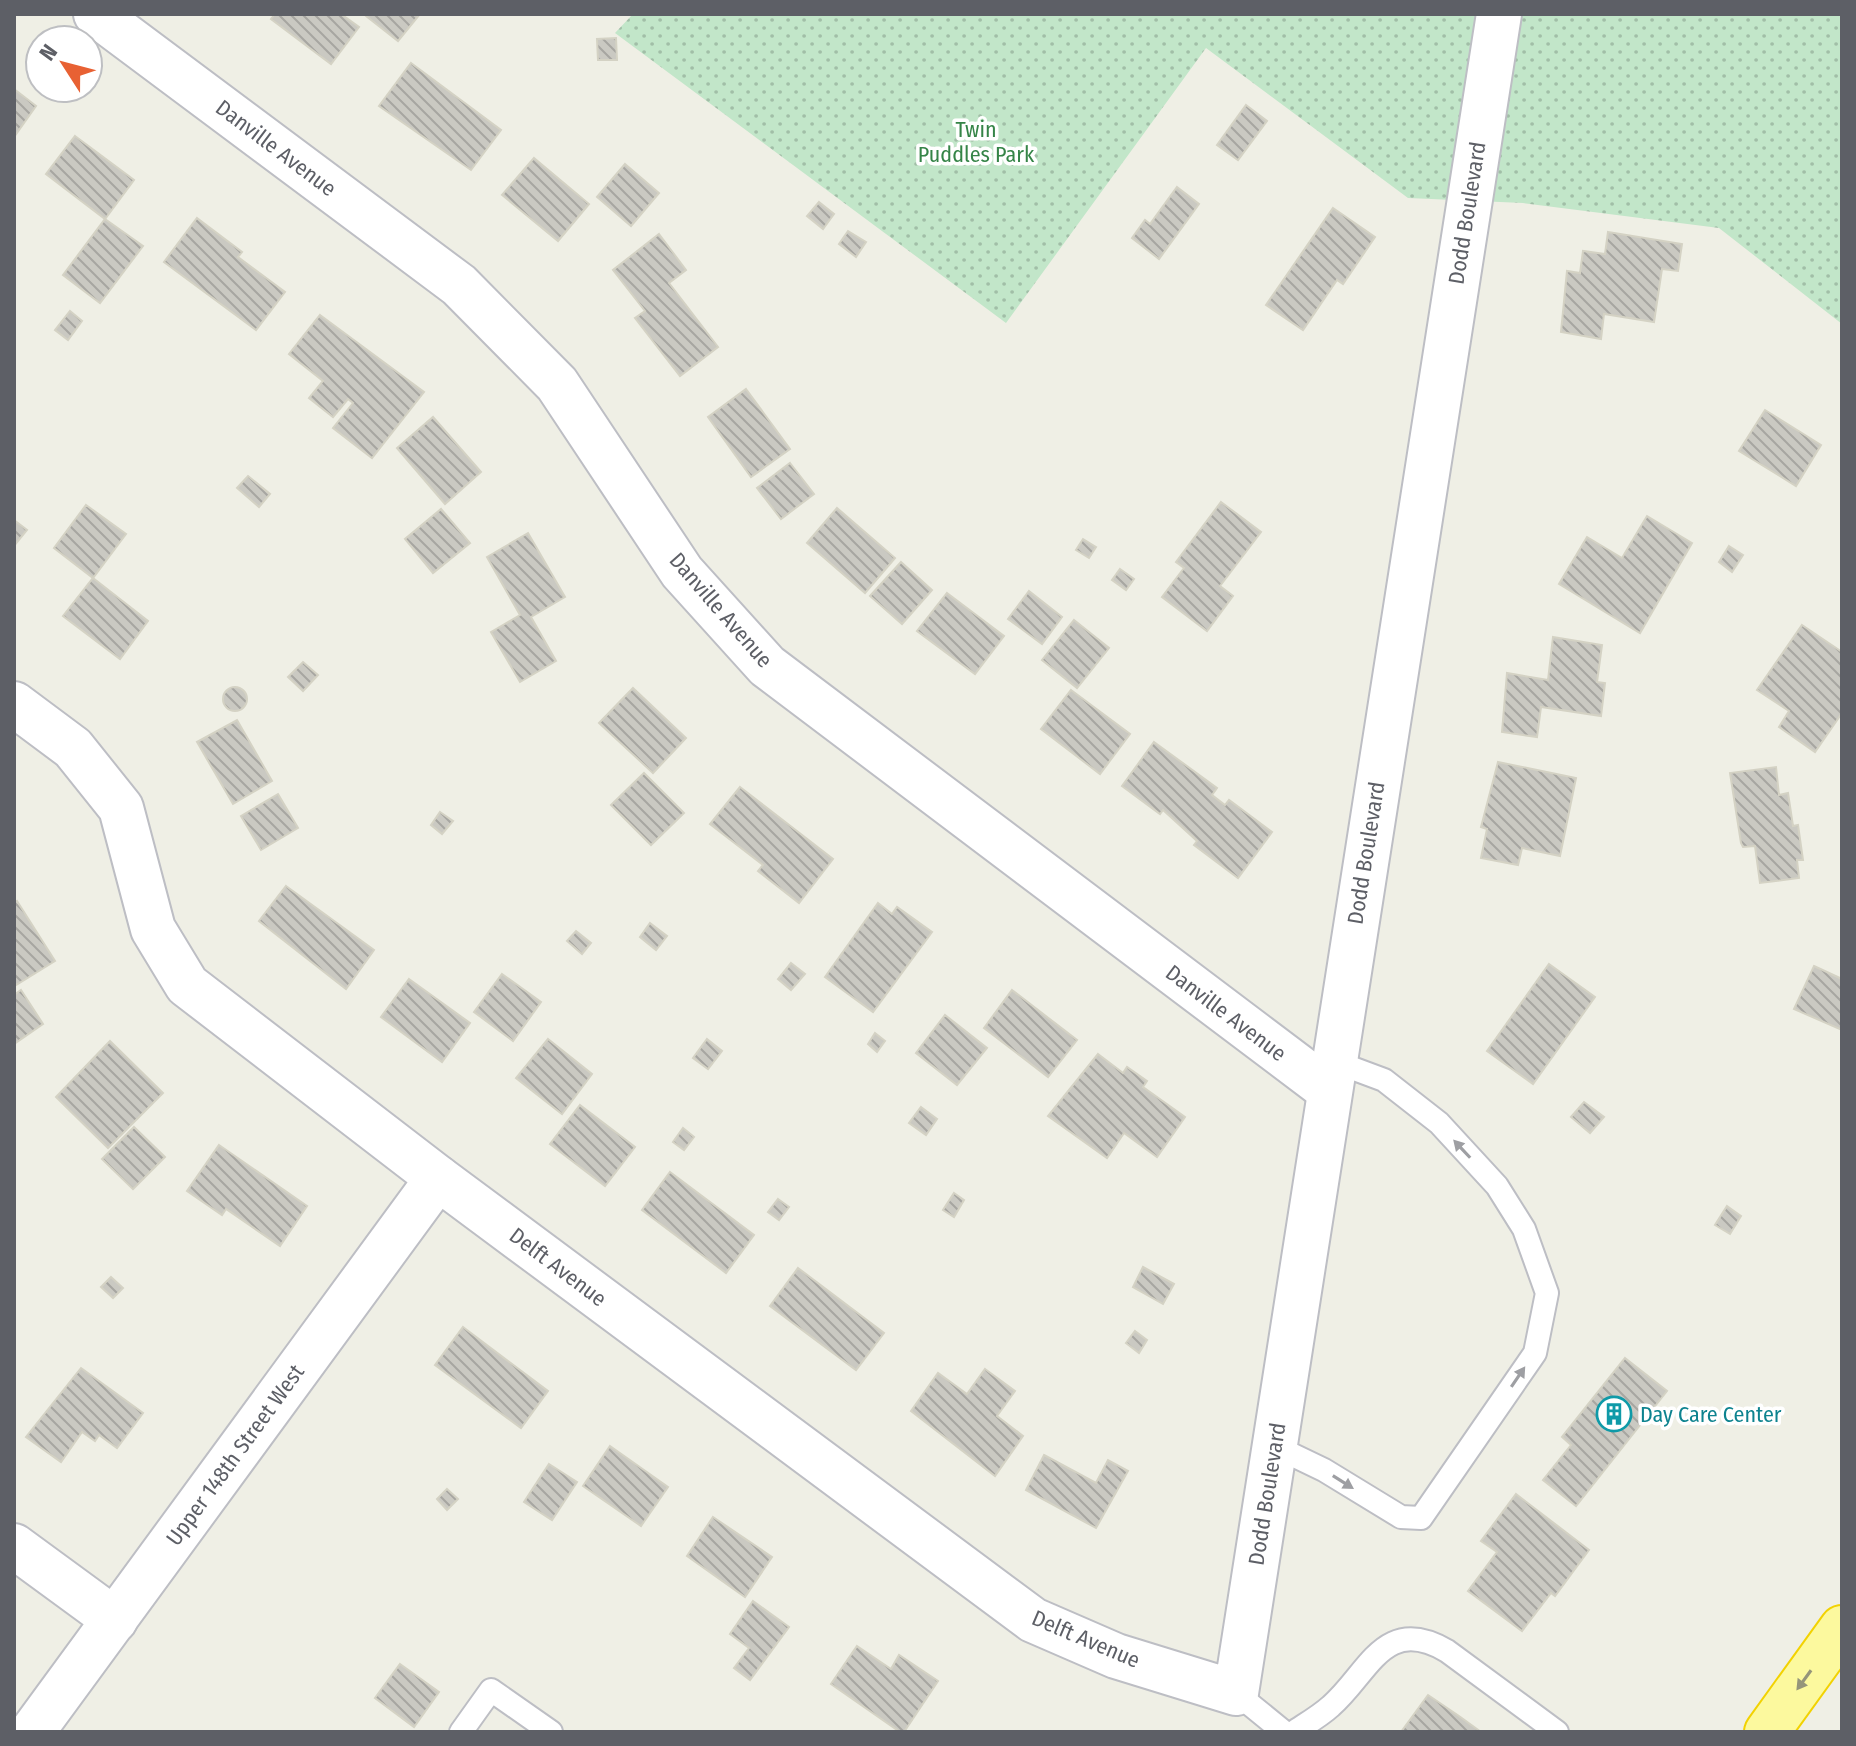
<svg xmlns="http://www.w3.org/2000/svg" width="1856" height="1746" font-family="'Fira Sans Condensed',sans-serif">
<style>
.park{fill:url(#park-dots)}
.building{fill:url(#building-back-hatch);stroke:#d4d2c4;stroke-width:2}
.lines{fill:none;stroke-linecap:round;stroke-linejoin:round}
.service-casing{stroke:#bdbec4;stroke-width:26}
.minor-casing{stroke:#bdbec4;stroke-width:48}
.trunk-casing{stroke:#f2d202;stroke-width:48}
.service{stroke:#fff;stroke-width:22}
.minor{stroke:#fff;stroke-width:44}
.trunk{stroke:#fcf99e;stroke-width:44}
.oneway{fill:#9e9fa3}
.oneway2{fill:#95957a}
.labels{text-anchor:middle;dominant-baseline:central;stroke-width:7;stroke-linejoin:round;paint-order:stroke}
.park-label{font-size:22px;fill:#358447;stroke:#fff}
.street-label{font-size:22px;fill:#5d5f66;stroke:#fff}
.culture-label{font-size:22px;fill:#0d838f;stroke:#fff;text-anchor:start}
</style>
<defs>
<pattern id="park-dots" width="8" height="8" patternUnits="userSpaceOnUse" patternTransform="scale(2)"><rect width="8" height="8" fill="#c2e6c9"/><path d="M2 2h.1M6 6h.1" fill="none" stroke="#a1bea7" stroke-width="1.8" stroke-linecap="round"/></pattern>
<pattern id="building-back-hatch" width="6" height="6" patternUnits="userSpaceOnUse" patternTransform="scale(2)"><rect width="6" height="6" fill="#cac9c2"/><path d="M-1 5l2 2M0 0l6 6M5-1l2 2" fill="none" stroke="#a7a6a1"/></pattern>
</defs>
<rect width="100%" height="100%" fill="#efefe5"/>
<polygon class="park" points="633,14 1842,14 1842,324 1719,228 1523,203 1408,198 1206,48 1006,323 615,33"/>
<g class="building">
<polygon points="275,14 341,14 359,27 331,64 271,19"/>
<polygon points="367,14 420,14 398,41 366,16"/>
<polygon points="616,38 617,60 598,60 597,39"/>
<polygon points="411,63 501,130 471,170 379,106"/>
<polygon points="14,89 36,106 14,137"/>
<polygon points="1246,105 1267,121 1238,160 1217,145"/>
<polygon points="75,136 134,180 105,219 46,174"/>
<polygon points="534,158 589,204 558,241 502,195"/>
<polygon points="625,164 659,193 631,226 597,197"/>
<polygon points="1177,187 1199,204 1159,259 1132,238 1145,220 1150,224"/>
<polygon points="819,202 834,214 823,229 807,216"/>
<polygon points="1333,208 1375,237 1343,284 1337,280 1303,330 1266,305"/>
<polygon points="197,218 242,252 238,257 285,292 256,330 164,262"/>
<polygon points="105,219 143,246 100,303 63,275"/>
<polygon points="848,231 866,242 856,257 839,244"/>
<polygon points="1608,232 1682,244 1678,271 1662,269 1654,322 1604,314 1601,339 1561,332 1567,271 1580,273 1583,251 1605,254"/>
<polygon points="659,234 686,270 669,283 718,347 680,376 635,318 645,311 613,270"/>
<polygon points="70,311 82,321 68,340 55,330"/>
<polygon points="320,315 424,392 372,458 333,428 353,403 348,399 333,417 309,398 323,381 289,354"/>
<polygon points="746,389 790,449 751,477 708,417"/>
<polygon points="1765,410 1821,445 1796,486 1739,451"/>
<polygon points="433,417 481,472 445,504 397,448"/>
<polygon points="790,463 814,494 781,519 757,488"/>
<polygon points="248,476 270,494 259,507 237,488"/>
<polygon points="1221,502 1261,532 1220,586 1233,596 1207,631 1162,597 1184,568 1176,562"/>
<polygon points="86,505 126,534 93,578 54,548"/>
<polygon points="837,508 895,558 865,593 807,543"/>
<polygon points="441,509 470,543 433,573 405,539"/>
<polygon points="1647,516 1692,543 1640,633 1559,584 1587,537 1622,558"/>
<polygon points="14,520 27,530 14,546"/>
<polygon points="528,533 565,597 531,617 556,661 520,682 491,632 520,615 487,557"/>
<polygon points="1083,539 1096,547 1089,558 1076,550"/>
<polygon points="1729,546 1743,555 1732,572 1719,562"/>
<polygon points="901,562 932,590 902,624 870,596"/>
<polygon points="1120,569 1134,579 1126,590 1112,580"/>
<polygon points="93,578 148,621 120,659 63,616"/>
<polygon points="1029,591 1062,617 1042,644 1008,619"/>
<polygon points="947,593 1004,636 975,674 917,631"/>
<polygon points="1074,620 1109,648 1077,688 1042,660"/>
<polygon points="1802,625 1842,652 1842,713 1815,752 1779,727 1789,711 1757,690"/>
<polygon points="1553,637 1602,645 1597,682 1605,683 1601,716 1541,707 1537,737 1502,732 1507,673 1548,680"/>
<polygon points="303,662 318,675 303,691 288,677"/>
<circle cx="235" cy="699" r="12"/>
<polygon points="633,688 686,738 653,773 599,723"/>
<polygon points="1071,690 1130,734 1100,774 1041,729"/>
<polygon points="237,720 272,781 233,804 197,742"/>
<polygon points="1154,742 1217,788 1212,795 1225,805 1229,800 1272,832 1238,878 1194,845 1197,841 1163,810 1160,814 1122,786"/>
<polygon points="1498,762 1576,778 1560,856 1522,848 1518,865 1481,858 1487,829 1481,827"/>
<polygon points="1776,767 1779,795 1788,793 1793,826 1798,825 1803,860 1797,860 1799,878 1760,883 1755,846 1743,847 1741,843 1730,773"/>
<polygon points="644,773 684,813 651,845 611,805"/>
<polygon points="740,787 833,859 799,903 758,871 763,865 710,824"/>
<polygon points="278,794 298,828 261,850 241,816"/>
<polygon points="440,812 453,821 442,834 431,825"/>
<polygon points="286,886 374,950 346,989 259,921"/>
<polygon points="17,901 55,961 16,985 14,981 14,903"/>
<polygon points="878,903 892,914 897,907 932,932 873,1012 825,977"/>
<polygon points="650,923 667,936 656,950 640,937"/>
<polygon points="576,931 591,943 582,954 567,941"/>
<polygon points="791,963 805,974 791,990 778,979"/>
<polygon points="1549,964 1595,997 1533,1084 1487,1051"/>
<polygon points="1814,966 1842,979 1842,1030 1794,1009"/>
<polygon points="502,974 541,1002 513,1041 474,1012"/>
<polygon points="409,979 470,1023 442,1062 381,1017"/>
<polygon points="21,990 43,1024 14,1044 14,995"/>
<polygon points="1012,990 1077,1040 1048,1077 984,1028"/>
<polygon points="945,1015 987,1048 957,1085 916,1053"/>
<polygon points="875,1033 885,1041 877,1052 868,1044"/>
<polygon points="548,1039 592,1074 562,1114 516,1078"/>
<polygon points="707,1039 722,1051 708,1069 693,1058"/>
<polygon points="110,1041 163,1093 108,1148 56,1097"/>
<polygon points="1098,1054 1123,1073 1127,1067 1147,1081 1143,1087 1185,1117 1157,1157 1124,1133 1107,1158 1048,1116"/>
<polygon points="1584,1102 1604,1117 1590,1133 1571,1117"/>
<polygon points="580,1105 635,1147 605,1186 550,1144"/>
<polygon points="921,1107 937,1119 926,1135 909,1123"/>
<polygon points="134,1127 165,1157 133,1189 102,1159"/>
<polygon points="683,1128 694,1137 684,1150 673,1142"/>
<polygon points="219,1145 307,1206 280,1246 226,1209 222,1215 187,1191"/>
<polygon points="670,1172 754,1235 726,1273 642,1210"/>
<polygon points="954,1193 964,1200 954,1217 943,1210"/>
<polygon points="778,1199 789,1207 779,1220 768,1212"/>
<polygon points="1727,1206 1741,1216 1730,1234 1715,1225"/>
<polygon points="1143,1267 1174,1284 1163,1304 1133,1287"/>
<polygon points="798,1268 884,1333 856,1370 770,1306"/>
<polygon points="111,1277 123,1288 113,1298 101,1287"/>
<polygon points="463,1327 548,1391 521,1428 435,1365"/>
<polygon points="1135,1331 1147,1340 1139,1353 1126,1343"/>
<polygon points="1625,1358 1667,1391 1576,1506 1543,1480 1571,1445 1562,1437"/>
<polygon points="81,1368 143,1413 117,1448 99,1435 95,1441 82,1432 61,1462 26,1437"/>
<polygon points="985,1369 1015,1391 997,1416 1023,1436 995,1476 911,1411 938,1373 967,1394"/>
<polygon points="610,1446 668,1487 641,1526 583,1486"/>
<polygon points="1044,1455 1096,1483 1108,1460 1128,1471 1096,1528 1026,1490"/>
<polygon points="549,1464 577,1482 552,1520 524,1502"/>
<polygon points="447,1489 458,1499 447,1510 437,1499"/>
<polygon points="1516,1494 1589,1550 1555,1596 1551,1593 1522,1631 1468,1591 1497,1552 1481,1541"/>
<polygon points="713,1517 772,1557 745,1597 687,1556"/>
<polygon points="753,1601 789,1627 750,1680 734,1668 749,1648 730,1634"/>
<polygon points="857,1646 891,1669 899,1655 938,1681 904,1732 900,1732 831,1684"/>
<polygon points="400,1664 439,1692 414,1727 375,1698"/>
<polygon points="1428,1695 1459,1716 1481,1732 1401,1732"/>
</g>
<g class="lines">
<g class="service-casing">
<g id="service">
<polyline points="1274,1446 1324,1470 1401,1517 1421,1518 1535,1353 1547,1293 1524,1229 1497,1186 1439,1123 1384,1080 1333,1061"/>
<polyline points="1236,1693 1284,1732"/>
<polyline points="461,1732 491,1690 551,1732"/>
<path d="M1294,1732C1306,1724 1320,1716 1331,1706C1369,1673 1384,1614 1447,1651L1557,1732"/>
</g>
</g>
<g class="minor-casing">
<g id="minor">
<polyline points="96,14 459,285 557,384 682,572 767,666 1329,1090"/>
<polyline points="14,704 73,748 121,808 153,929 187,985 438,1178 1033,1620 1116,1656 1236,1693 1499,14"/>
<polyline points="14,1546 115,1620"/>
<polyline points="32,1732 438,1178"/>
</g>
</g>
<g class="trunk-casing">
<polyline id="trunk" points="1767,1732 1842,1628"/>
</g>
<use href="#service" class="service"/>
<use href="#minor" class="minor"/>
<use href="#trunk" class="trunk"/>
</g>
<defs><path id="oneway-solid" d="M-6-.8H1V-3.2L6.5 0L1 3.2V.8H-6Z" transform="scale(2)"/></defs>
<g class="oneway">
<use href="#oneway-solid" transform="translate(1462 1149) rotate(-133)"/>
<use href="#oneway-solid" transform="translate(1518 1377) rotate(-56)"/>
<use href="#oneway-solid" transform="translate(1343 1482) rotate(32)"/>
</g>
<use class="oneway2" href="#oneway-solid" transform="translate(1804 1680) rotate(126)"/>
<defs>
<g id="building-ring" transform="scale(1.8)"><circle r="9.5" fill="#fff" stroke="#0f9aa8" stroke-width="1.5"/><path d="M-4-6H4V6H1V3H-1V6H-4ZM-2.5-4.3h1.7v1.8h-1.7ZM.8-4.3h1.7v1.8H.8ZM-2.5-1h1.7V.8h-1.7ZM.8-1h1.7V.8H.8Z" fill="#0f9aa8"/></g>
</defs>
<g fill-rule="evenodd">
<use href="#building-ring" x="1614" y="1414"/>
</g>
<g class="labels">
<g class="park-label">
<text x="976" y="129">Twin<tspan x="976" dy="25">Puddles Park</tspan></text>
</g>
<g class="street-label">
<text transform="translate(276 148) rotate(37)">Danville Avenue</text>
<text transform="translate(1467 213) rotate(-81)">Dodd Boulevard</text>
<text transform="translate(721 610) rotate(49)">Danville Avenue</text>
<text transform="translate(1366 853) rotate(-81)">Dodd Boulevard</text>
<text transform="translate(1226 1013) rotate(37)">Danville Avenue</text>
<text transform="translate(558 1267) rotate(37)">Delft Avenue</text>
<text transform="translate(235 1455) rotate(-54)">Upper 148th Street West</text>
<text transform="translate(1267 1494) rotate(-81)">Dodd Boulevard</text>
<text transform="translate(1086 1639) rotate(23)">Delft Avenue</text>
</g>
<g class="culture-label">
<text x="1640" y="1414">Day Care Center</text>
</g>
</g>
<rect width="1856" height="1746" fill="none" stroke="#5d5f66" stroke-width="32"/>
<g transform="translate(64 64) rotate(306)"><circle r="38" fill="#ffffff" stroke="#bebfc2" stroke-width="2"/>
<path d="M0-6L14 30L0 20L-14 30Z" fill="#e86133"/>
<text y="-12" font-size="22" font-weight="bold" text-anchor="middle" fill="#5d5f66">N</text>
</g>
</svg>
